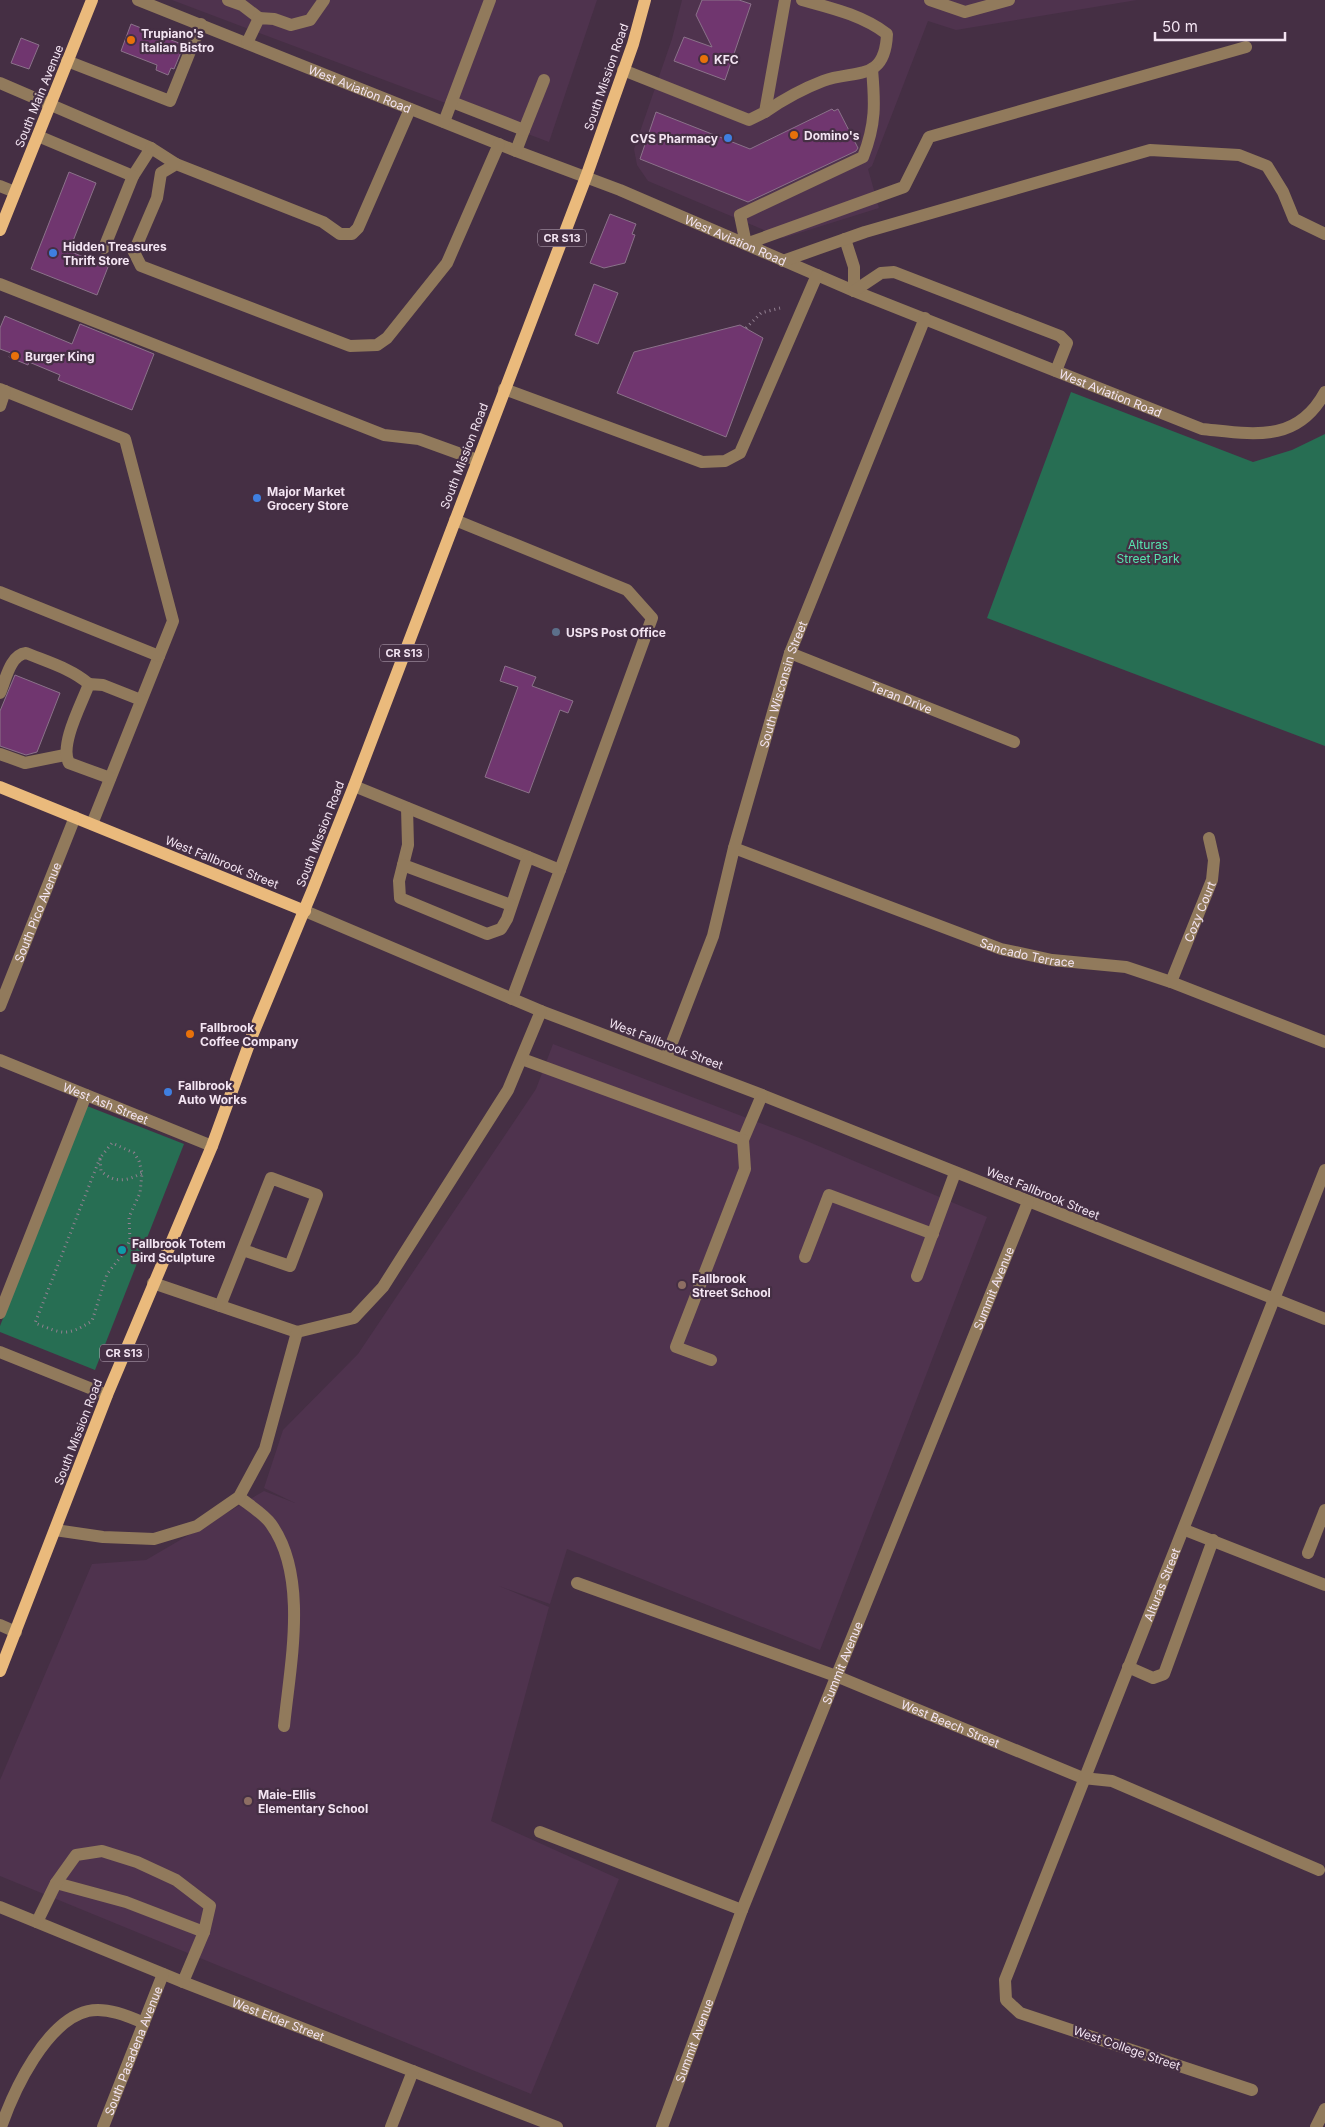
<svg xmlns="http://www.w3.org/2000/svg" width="1325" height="2127" font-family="Inter,sans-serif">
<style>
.built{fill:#4f334e}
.green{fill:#276e53}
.building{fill:#70366f;stroke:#8b728a}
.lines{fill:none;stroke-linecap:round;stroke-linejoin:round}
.path{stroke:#938092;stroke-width:3;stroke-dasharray:1 4;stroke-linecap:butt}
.minor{stroke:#917a5c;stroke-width:12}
.major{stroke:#eaba7c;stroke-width:12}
.food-dot{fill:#e8710a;stroke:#452f44;stroke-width:2}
.shop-dot{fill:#3f7fe0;stroke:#452f44;stroke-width:2}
.service-dot{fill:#5c6f8a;stroke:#452f44;stroke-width:2}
.culture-dot{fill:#0f9aa8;stroke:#452f44;stroke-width:2}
.education-dot{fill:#8d6e63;stroke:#452f44;stroke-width:2}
.labels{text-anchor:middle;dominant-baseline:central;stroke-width:4.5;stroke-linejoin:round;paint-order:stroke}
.shield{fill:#452f44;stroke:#bfaebe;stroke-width:1}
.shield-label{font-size:11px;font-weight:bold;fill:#f3e4f2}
.poi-label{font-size:12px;font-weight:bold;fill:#f3e4f2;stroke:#452f44;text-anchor:start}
.street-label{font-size:12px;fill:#f3e4f2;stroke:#452f44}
.park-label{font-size:12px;fill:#57e4af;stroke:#452f44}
</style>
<rect width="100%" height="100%" fill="#452f44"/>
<g class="built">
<polygon points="172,0 597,0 549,142"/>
<polygon points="682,0 1137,0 956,30 928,21 872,166 868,169 879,208 783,238 648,181 637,165 634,149 672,39"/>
<polygon points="553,1044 802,1139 987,1217 820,1650 567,1549 550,1604 499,1586 549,1607 491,1821 619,1879 531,2094 0,1876 0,1780 92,1564 146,1560 264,1491 295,1503 264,1488 283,1430 358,1354 536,1089"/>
</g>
<g class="green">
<polygon points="1071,392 1253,462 1292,450 1325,434 1325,746 987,618"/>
<polygon points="87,1106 184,1144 95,1370 0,1332 0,1326"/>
</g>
<g class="building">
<polygon points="702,0 739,0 751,4 725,80 674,61 684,37 712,47 696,15"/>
<polygon points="131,24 184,45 174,69 171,68 168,75 156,70 157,65 121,51"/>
<polygon points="21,38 39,45 29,69 11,63"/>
<polygon points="832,109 834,111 838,109 858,148 856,151 748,202 640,159 656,112 750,149"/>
<polygon points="69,172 96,183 69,251 108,267 97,295 31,269"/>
<polygon points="610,214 636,224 632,234 635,235 625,263 604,268 590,263"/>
<polygon points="594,284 618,293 598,344 575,335"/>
<polygon points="5,316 72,344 80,324 154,354 132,410 58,380 60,375 29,362 28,365 9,357 11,353 0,349 0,328"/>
<polygon points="740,325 763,338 726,437 617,393 634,352"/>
<polygon points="505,666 536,677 532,686 573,701 568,713 560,710 529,793 485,777 518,687 500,681"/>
<polygon points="15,675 60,693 37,752 26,755 0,746 0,711"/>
</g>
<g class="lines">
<g class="path">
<polyline points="746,328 761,313 780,308"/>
<path d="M100,1158L35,1323C63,1334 66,1337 92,1321L107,1274L123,1254L130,1240L129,1217L140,1193L142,1173L139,1161L134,1153L112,1143L100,1158L101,1171C115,1184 127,1181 142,1173"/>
</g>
<g class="minor">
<path id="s1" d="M138,0L516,151L620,190L854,291L1202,429C1252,434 1297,444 1325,392"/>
<polyline points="228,0 242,5 259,18"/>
<polyline points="930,0 965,12 1009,0"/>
<polyline points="247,43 259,18 274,19 291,25 310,20 324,0"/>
<polyline points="67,61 170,101 201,24"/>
<polyline points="623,70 749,120 765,112 785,0"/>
<polyline points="0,83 151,148 133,176"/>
<polyline points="452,102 524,130 516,151"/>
<polyline points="410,109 358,228 352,234 340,234 323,222 176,164 161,173 157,198 136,247 132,248 141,266 350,346 377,345 387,338 447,263 499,144"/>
<path d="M765,112C784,99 802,89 823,81C855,69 885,83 887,34C862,15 831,8 802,0"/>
<polyline points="444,122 490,0"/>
<polyline points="524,130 544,80"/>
<polyline points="38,136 133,176 104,248"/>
<polyline points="151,148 176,164"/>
<polyline points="0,186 15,192"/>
<polyline points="845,239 854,267 854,291"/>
<polyline points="746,244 904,187 929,137 1246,47"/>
<path d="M746,244L740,215L863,157C876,124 875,103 872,69"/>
<polyline points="783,261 865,232 1150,150 1239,155 1267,166 1283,192 1294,219 1325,234"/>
<polyline points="0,284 384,435 419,439 477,460"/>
<polyline points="854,291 881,273 894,272 1060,336 1067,343 1056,371"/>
<polyline points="0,389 125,439 173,621 92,824"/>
<polyline points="504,389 702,462 725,461 740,453 817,275"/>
<polyline points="0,406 5,391"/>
<polyline points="455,520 627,590 652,618 560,870"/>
<polyline points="0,592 159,656"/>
<path id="s2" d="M790,653L1014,742"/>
<path d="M0,693C6,679 10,655 26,653C48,662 72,669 89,684"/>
<polyline points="0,754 25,763 65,755"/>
<path d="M110,778L69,763C59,745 82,703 89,684L103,685L141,700"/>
<polyline points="354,786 560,870 512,999"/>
<polyline points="407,808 408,845 399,881 400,898 487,934 501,929 507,919 528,857"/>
<path id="s3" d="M734,848L1001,949L1052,960L1126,967L1171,982L1325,1042"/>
<polyline points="403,865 511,905"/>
<polyline points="305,911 541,1011 762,1095 1325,1319"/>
<path id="s4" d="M1171,982L1212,880L1214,860L1209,838"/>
<path id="s5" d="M0,1006L75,817"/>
<path id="s6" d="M666,1058L713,936L734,848L790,653L925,318"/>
<polyline points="522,1059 743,1140 762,1095"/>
<path id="s7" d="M0,1060L212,1146"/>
<polyline points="805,1257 829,1195 933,1234"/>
<polyline points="917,1276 955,1173"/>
<polyline points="153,1283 297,1332 354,1318 383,1287 508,1090 541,1011"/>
<polyline points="220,1306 271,1178 317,1195 290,1266 243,1250"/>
<polyline points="0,1313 86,1095"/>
<polyline points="0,1352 107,1395"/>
<polyline points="711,1360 676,1347 745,1169 743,1140"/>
<path d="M239,1497C249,1505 264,1514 271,1524C309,1577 290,1665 284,1726"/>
<polyline points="55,1530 103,1537 154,1539 197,1526 239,1497 265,1449 297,1332"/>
<polyline points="1185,1530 1325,1585"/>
<polyline points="1308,1553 1325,1510"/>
<path id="s8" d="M577,1583L836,1676L1083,1778L1112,1781L1319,1870"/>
<polyline points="0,1625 16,1632"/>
<polyline points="1128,1667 1153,1678 1164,1674 1213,1540"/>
<polyline points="540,1832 742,1910"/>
<polyline points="56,1883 126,1902 204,1932"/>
<path id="s9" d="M0,1907L183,1982L557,2127"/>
<polyline points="37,1922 56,1883 76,1855 102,1851 137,1862 176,1880 210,1906 204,1932 183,1982"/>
<path id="s10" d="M1252,2090L1020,2013L1006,2000L1005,1980C1110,1710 1220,1441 1325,1170"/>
<path d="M1,2127C14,2090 46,2021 88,2011C107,2007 128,2016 144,2023"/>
<path id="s11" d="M103,2127L163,1974"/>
<polyline points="391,2127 413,2071"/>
<path id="s12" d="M662,2127L742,1910L1028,1202"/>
<polyline points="1316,2127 1325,2109"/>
</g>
<g class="major">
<polyline points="0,230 92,0"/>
<polyline points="0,787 305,911"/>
<polyline points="0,1671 107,1395 212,1146 252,1036 313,889 354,786 586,177 633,44 645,0"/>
</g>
</g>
<g class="food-dot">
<circle cx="131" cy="40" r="5"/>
<circle cx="704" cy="59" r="5"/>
<circle cx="794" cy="135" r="5"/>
<circle cx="15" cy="356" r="5"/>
<circle cx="190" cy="1034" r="5"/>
</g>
<g class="shop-dot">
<circle cx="728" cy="138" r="5"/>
<circle cx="53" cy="253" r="5"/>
<circle cx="257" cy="498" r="5"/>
<circle cx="168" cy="1092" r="5"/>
</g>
<circle class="service-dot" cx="556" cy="632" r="5"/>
<circle class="culture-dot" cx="122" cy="1250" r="5"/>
<g class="education-dot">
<circle cx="682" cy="1285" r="5"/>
<circle cx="248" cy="1801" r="5"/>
</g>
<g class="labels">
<g class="shield">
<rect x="538" y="229.5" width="48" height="17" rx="4"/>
<rect x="380" y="644.5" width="48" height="17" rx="4"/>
<rect x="100" y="1344.5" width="48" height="17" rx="4"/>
</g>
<g class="shield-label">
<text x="562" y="238">CR S13</text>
<text x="404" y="653">CR S13</text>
<text x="124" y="1353">CR S13</text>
</g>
<g class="poi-label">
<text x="141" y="33">Trupiano's<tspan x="141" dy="14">Italian Bistro</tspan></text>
<text x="714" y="59">KFC</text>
<text x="804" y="135">Domino's</text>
<text x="718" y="138" text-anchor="end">CVS Pharmacy</text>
<text x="63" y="246">Hidden Treasures<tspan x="63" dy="14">Thrift Store</tspan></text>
<text x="25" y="356">Burger King</text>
<text x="267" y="491">Major Market<tspan x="267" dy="14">Grocery Store</tspan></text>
<text x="566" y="632">USPS Post Office</text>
<text x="200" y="1027">Fallbrook<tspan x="200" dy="14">Coffee Company</tspan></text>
<text x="178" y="1085">Fallbrook<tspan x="178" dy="14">Auto Works</tspan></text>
<text x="132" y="1243">Fallbrook Totem<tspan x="132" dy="14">Bird Sculpture</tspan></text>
<text x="692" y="1278">Fallbrook<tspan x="692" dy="14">Street School</tspan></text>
<text x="258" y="1794">Maie-Ellis<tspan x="258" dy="14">Elementary School</tspan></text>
</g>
<g class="street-label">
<text transform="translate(606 77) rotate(-71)">South Mission Road</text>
<text stroke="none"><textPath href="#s1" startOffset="239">West Aviation Road</textPath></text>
<text transform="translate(39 96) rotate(-68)">South Main Avenue</text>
<text stroke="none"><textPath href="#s1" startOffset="644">West Aviation Road</textPath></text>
<text stroke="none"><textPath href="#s1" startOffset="1049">West Aviation Road</textPath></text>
<text transform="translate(464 456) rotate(-69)">South Mission Road</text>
<text stroke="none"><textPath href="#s6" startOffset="392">South Wisconsin Street</textPath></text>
<text stroke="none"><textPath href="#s2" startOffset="120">Teran Drive</textPath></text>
<text transform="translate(320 834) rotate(-69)">South Mission Road</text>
<text transform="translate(222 862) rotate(22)">West Fallbrook Street</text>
<text stroke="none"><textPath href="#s5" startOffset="101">South Pico Avenue</textPath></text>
<text stroke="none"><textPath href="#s4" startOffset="76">Cozy Court</textPath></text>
<text stroke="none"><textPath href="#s3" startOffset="312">Sancado Terrace</textPath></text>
<text transform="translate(666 1044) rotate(21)">West Fallbrook Street</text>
<text stroke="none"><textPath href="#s7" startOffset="114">West Ash Street</textPath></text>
<text transform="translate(1043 1193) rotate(22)">West Fallbrook Street</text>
<text stroke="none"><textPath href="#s12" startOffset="902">Summit Avenue</textPath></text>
<text transform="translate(78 1432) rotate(-69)">South Mission Road</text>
<text stroke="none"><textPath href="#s10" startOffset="709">Alturas Street</textPath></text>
<text stroke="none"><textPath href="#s12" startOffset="498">Summit Avenue</textPath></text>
<text stroke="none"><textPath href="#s8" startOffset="399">West Beech Street</textPath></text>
<text stroke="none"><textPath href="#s9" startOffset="300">West Elder Street</textPath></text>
<text stroke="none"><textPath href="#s12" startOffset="92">Summit Avenue</textPath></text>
<text transform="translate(1127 2048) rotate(19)">West College Street</text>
<text stroke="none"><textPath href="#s11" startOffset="82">South Pasadena Avenue</textPath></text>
</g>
<g class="park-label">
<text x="1148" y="544">Alturas<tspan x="1148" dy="14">Street Park</tspan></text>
</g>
</g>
<path d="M1155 32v8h130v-8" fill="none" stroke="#f3e4f2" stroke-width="2.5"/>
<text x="1162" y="32" font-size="15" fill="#f3e4f2" stroke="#452f44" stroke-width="4" paint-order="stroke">50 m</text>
</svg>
